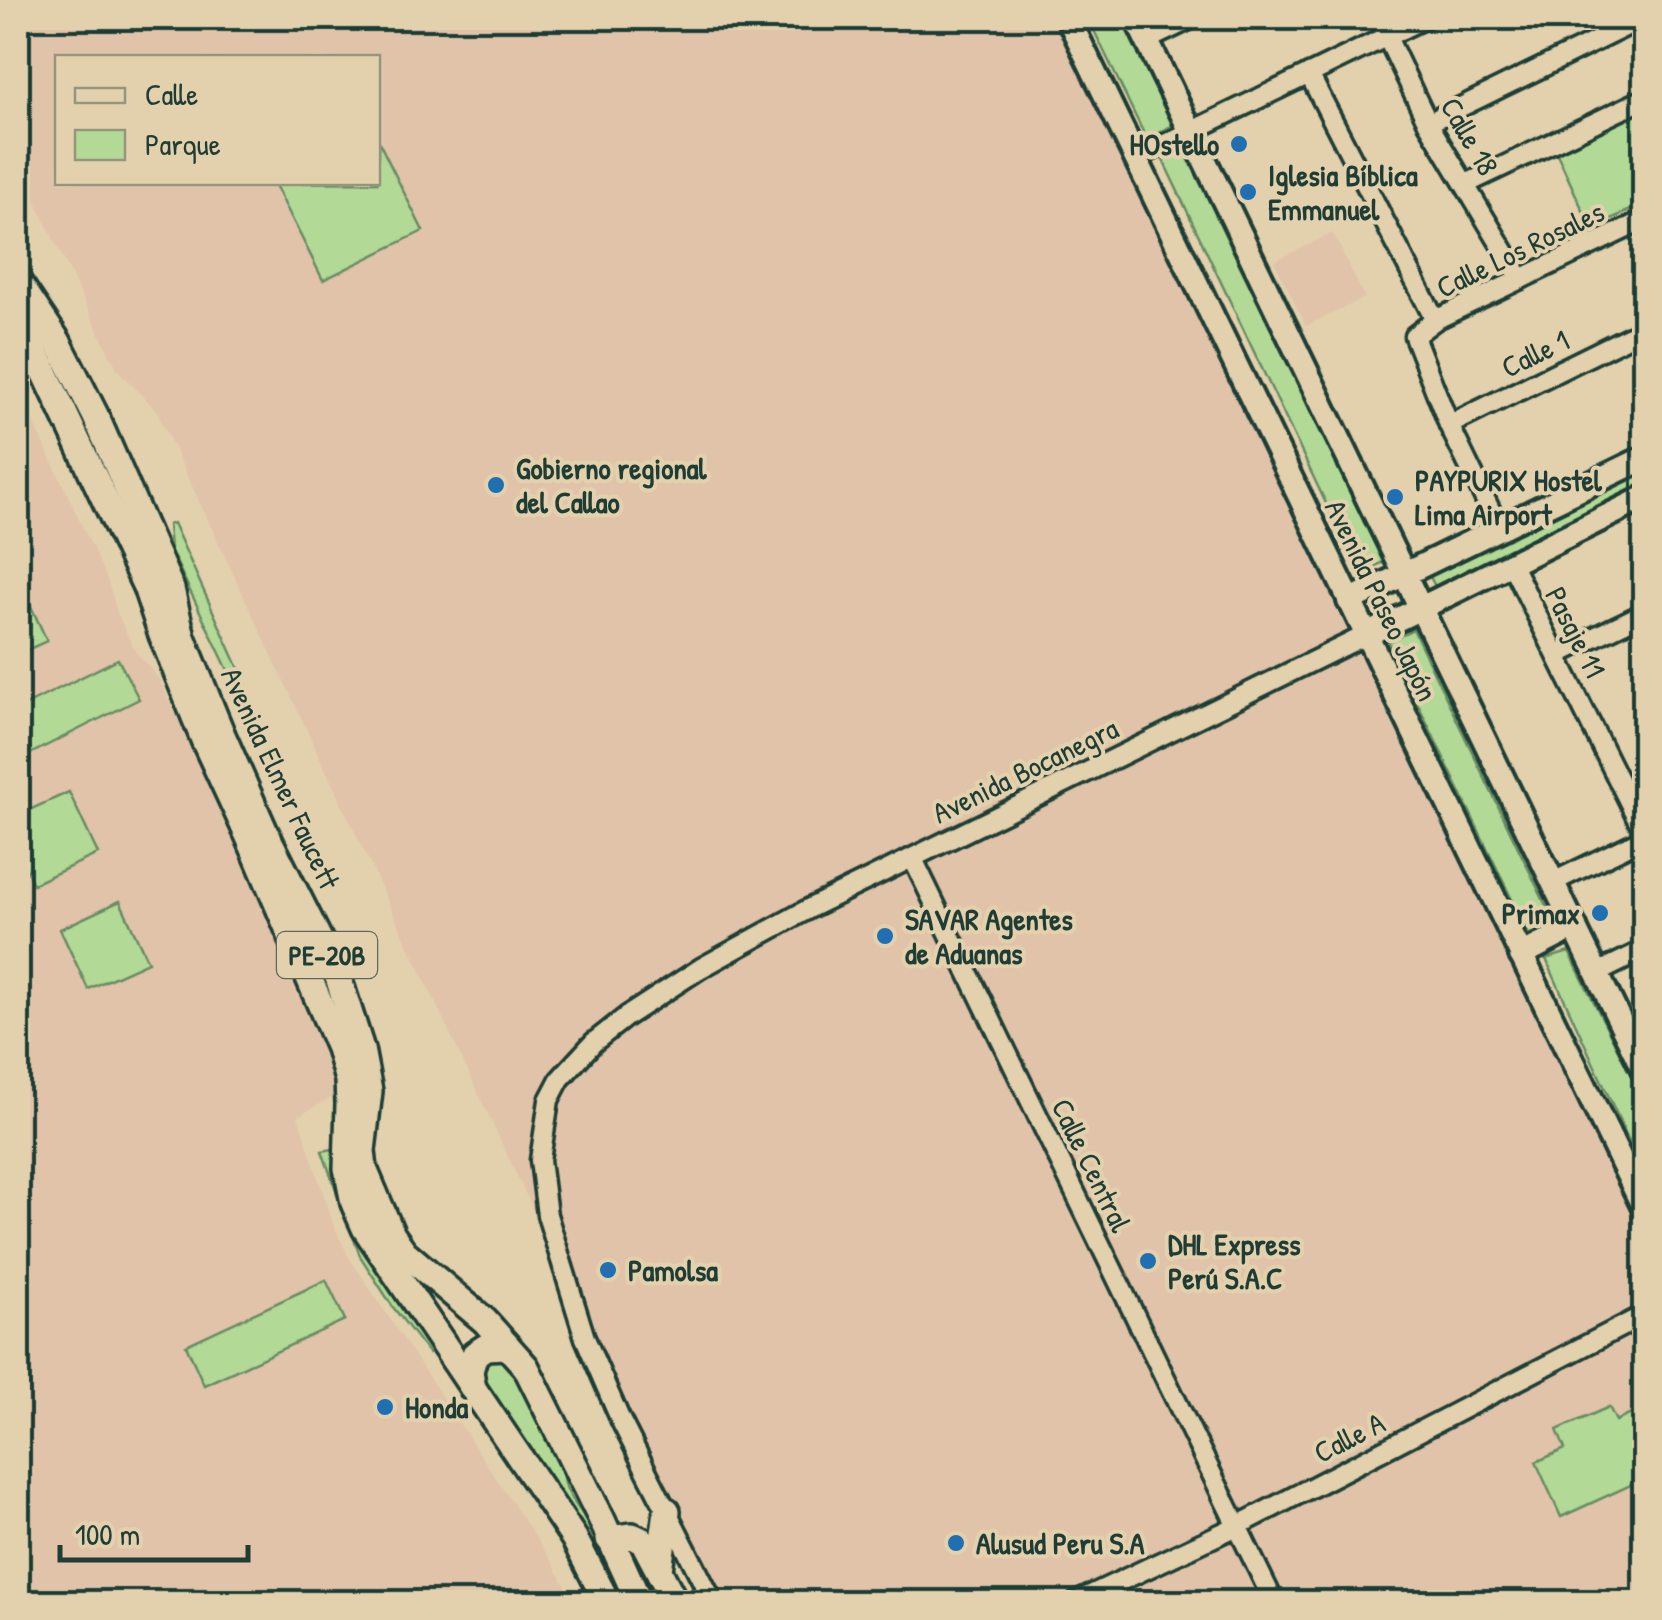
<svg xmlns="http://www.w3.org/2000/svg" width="1662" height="1620" font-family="'Patrick Hand',sans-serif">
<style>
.built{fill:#e1c3a9;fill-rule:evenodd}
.green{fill:#b2d995;stroke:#688b64;stroke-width:2.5}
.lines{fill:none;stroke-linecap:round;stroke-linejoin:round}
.minor-casing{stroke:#1f3d34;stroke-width:25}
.major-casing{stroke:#1f3d34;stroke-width:30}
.highway-casing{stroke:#1f3d34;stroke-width:32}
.minor{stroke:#e3d1ae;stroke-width:18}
.major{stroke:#e3d1ae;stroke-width:22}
.highway{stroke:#e3d1ae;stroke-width:25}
.poi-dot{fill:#1f6fb2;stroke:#e3d1ae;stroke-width:4}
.labels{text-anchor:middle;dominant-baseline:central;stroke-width:8;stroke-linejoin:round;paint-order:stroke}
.shield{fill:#e3d1ae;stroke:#5a6959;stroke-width:2.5}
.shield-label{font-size:28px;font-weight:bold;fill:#1f3d34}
.street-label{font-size:30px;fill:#1f3d34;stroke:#e3d1ae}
.poi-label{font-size:30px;font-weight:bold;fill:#1f3d34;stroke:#e3d1ae;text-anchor:start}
</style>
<rect width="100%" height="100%" fill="#e3d1ae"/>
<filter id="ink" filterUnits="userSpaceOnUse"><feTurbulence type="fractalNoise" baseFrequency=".01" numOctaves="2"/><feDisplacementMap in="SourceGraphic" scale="20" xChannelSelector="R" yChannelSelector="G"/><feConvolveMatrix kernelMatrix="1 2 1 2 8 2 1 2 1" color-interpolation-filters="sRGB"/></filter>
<g filter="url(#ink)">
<g class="built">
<path d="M18,18H1056L1227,369L1541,1029L1644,1239V1602H718L156,410L117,369L18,166ZM58,58H378V182H58Z"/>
<polygon points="1333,233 1365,298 1306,326 1274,261"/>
<polygon points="18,388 107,579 118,615 130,640 136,652 159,679 300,972 340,1093 298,1116 334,1226 350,1259 554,1565 574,1602 18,1602"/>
</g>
<g class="green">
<polygon points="1088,18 1124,18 1176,123 1147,140"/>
<polygon points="1644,106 1644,204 1591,228 1554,147"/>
<polygon points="378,140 423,231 323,280 274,183 378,182"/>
<polygon points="1186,146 1384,562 1359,573 1162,158"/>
<polygon points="1644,470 1644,485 1435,586 1429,575"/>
<polygon points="173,523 246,684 237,689 170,549 168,525"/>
<polygon points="23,589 47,641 18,654 18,591"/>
<polygon points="1413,629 1553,920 1529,935 1388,642"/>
<polygon points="118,659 139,699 18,760 18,709"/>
<polygon points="69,792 98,854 33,884 18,851 18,815"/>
<polygon points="120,901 148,962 88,989 60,929"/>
<polygon points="1569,952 1644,1102 1644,1174 1546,959"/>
<polygon points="333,1149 339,1151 440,1350 429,1354 393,1307 360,1256 322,1151"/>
<polygon points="326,1280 345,1320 204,1385 186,1345"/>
<path d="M493,1358L504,1359L516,1370L564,1472C563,1495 582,1510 592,1529L580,1536L478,1381L485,1363Z"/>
<polygon points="1609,1407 1616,1421 1644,1408 1644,1479 1561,1517 1536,1462 1565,1449 1557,1430"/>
</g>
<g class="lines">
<g class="minor-casing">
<g id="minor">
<polyline points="1378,18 1428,123 1521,279"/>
<polyline points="1147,40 1193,18"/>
<polyline points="1309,74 1435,320"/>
<polyline points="1428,123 1643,18"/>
<polyline points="1136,158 1425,18"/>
<polyline points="1466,184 1644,99"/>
<polyline points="1449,425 1644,329"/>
<polyline points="1499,528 1449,425 1414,336 1435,320 1644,220"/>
<polyline points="1511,563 1644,832"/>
<polyline points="1557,655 1644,613"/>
<polyline points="913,859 1274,1602"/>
<polyline points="1553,882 1644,838"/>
<polyline points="1597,973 1644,950"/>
<polyline points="713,1602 621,1421 585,1338 547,1215 540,1160 549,1100 560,1079 594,1042 627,1016 701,968 812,907 1366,635"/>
<polyline points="1076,1602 1237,1526 1644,1315"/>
</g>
</g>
<g class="major-casing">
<g id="major">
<polyline points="1068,18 1644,1208"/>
<polyline points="1136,18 1644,1071"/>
<polyline points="1349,601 1644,458"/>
<polyline points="1366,635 1644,498"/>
<polyline points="1521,955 1575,927"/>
</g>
</g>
<g class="highway-casing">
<g id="highway">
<polyline points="18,282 58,342 95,415 171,589 182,637 222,735 264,830 338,977 361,1049 369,1091 362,1151 364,1169 392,1235 404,1252 485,1321 526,1367 601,1518 639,1602"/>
<polyline points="18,324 35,351 146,587 162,635 205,742 249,837 339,1048 348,1080 349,1104 347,1168 354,1203 365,1228 574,1538 607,1602"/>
<polyline points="473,1389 470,1371 475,1354 486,1347 507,1346"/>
<polyline points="609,1539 632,1536 643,1541 675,1602"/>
<polyline points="659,1570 667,1511"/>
</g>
</g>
<use href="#minor" class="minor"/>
<use href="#major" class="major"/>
<use href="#highway" class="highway"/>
</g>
</g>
<g class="poi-dot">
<circle cx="1239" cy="144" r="10"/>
<circle cx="1248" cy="192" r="10"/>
<circle cx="496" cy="485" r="10"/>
<circle cx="1395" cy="497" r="10"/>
<circle cx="1600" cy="913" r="10"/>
<circle cx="885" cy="936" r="10"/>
<circle cx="1148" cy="1261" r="10"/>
<circle cx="608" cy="1270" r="10"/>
<circle cx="385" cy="1407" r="10"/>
<circle cx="956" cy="1543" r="10"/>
</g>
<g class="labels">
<rect class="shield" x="277" y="932" width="100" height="46" rx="8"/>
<g class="shield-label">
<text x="327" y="955">PE-20B</text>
</g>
<g class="street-label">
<text transform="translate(1470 136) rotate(60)">Calle 18</text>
<text transform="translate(1520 249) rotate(-26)">Calle Los Rosales</text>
<text transform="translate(1535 353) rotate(-26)">Calle 1</text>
<text transform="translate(1382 600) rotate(64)">Avenida Paseo Japón</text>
<text transform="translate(1576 632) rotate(63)">Pasaje 11</text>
<text transform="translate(1025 770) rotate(-26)">Avenida Bocanegra</text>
<text transform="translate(281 778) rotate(65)">Avenida Elmer Faucett</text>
<text transform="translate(1092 1165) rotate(64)">Calle Central</text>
<text transform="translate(1349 1437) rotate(-27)">Calle A</text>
</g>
<g class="poi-label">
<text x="1219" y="144" text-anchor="end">HOstello</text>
<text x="1268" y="175">Iglesia Bíblica<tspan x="1268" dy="34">Emmanuel</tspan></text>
<text x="516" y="468">Gobierno regional<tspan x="516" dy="34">del Callao</tspan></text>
<text x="1415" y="480">PAYPURIX Hostel<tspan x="1415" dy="34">Lima Airport</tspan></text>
<text x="1580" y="913" text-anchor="end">Primax</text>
<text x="905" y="919">SAVAR Agentes<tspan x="905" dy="34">de Aduanas</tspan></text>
<text x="1168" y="1244">DHL Express<tspan x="1168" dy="34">Perú S.A.C</tspan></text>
<text x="628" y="1270">Pamolsa</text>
<text x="405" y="1407">Honda</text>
<text x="976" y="1543">Alusud Peru S.A</text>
</g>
</g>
<rect width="1662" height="1620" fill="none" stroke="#e3d1ae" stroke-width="60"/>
<rect x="30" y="30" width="1602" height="1560" fill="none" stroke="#1f3d34" stroke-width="4" filter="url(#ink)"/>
<rect x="55" y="55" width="325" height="130" fill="#e3d1ae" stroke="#95967d" stroke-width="2.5"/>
<rect x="75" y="88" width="50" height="15" fill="#e3d1ae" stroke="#95967d" stroke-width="2.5"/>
<text x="145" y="105" font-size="30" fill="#1f3d34">Calle</text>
<rect x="75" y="130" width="50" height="30" fill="#b2d995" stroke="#95967d" stroke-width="2.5"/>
<text x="145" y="155" font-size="30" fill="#1f3d34">Parque</text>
<path d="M60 1545v15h188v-15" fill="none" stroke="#1f3d34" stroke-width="5"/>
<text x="75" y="1545" font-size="30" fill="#1f3d34" stroke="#e3d1ae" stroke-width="8" paint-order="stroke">100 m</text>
</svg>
